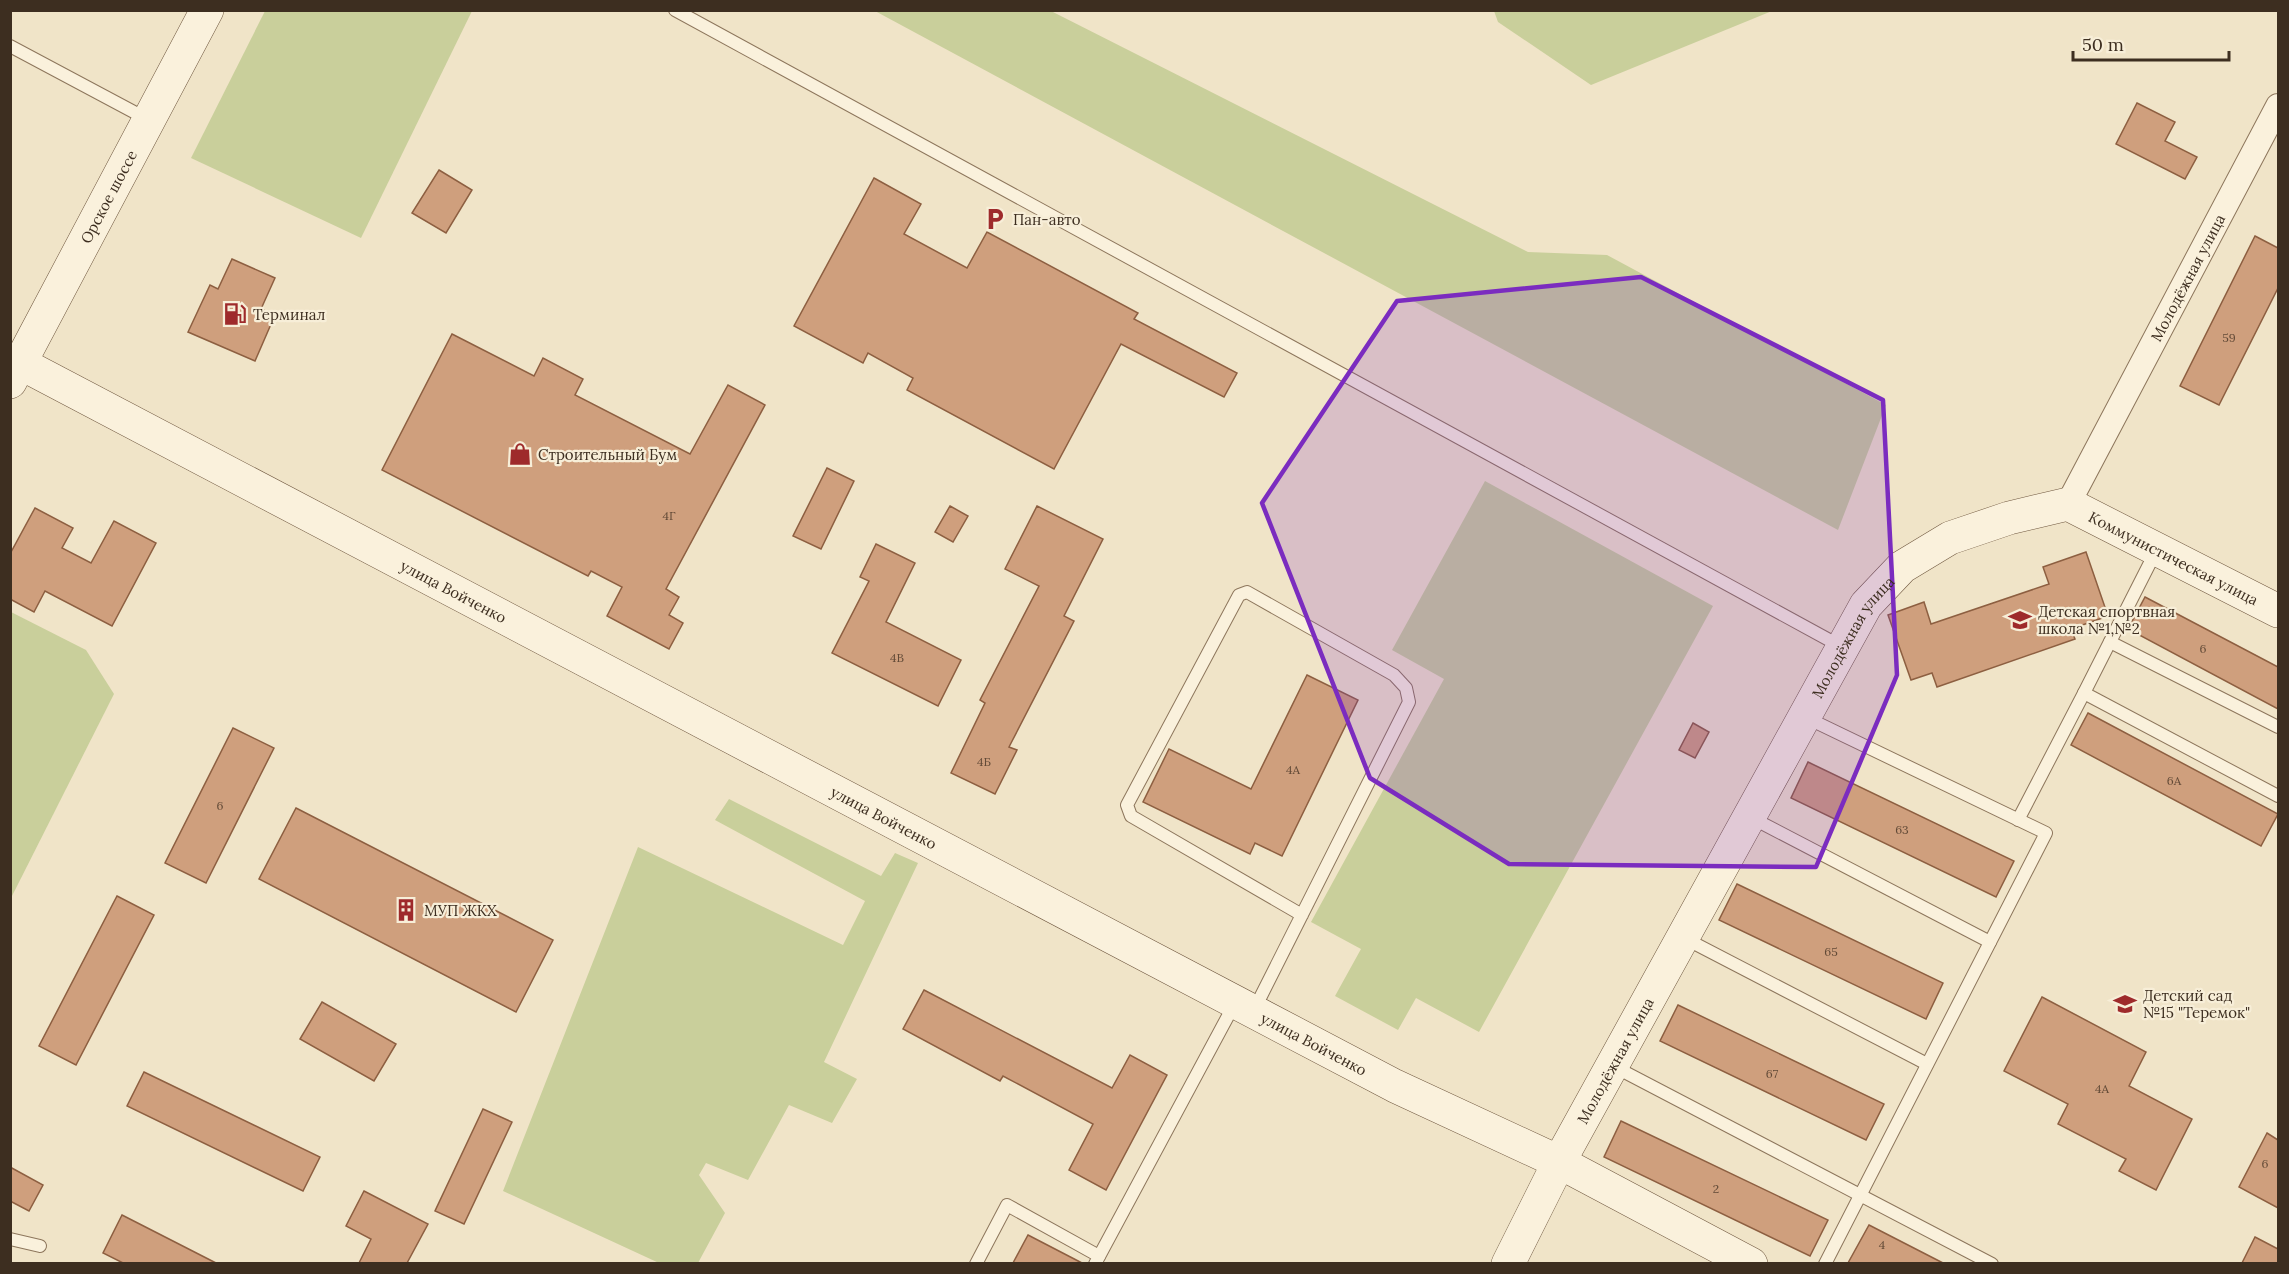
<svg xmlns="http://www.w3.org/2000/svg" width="2289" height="1274" font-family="Lora,serif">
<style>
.green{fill:#c9cf9b}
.building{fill:#cf9f7d;stroke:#8d5f41;stroke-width:1.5}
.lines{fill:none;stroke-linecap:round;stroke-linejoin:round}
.lane-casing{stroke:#8d765c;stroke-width:14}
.street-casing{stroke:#8d765c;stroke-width:26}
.secondary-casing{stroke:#6f573f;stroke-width:34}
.lane{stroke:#faf1dc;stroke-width:12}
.street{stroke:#faf1dc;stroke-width:24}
.secondary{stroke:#faf1dc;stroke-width:33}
.marked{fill:#7b2cbf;fill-opacity:0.2;stroke:#7b2cbf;stroke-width:4.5;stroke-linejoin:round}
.labels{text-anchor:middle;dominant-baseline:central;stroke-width:4.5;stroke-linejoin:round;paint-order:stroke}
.number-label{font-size:12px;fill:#624a37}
.street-label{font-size:15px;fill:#3d2e20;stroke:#f7eed8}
.poi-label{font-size:15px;fill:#3d2e20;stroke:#f7eed8;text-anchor:start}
</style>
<rect width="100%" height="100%" fill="#f0e4c8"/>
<g class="green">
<polygon points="265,11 472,11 361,238 191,158"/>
<polygon points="875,11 1051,11 1528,252 1607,255 1886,405 1838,530"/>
<polygon points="1494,11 1772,11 1591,85 1498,22"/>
<polygon points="1485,481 1713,606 1479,1032 1416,998 1398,1030 1335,996 1361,949 1311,922 1444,679 1392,650"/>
<polygon points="11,612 86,650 114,694 11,898"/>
<polygon points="729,799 881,876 895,853 918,863 824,1062 857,1079 832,1123 789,1105 748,1180 706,1163 699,1175 725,1213 698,1263 659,1263 503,1191 638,847 843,945 865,901 715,820"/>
</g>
<g class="building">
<polygon points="2137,103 2175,122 2165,141 2197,157 2185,179 2116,144"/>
<polygon points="439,170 472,190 446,233 412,213"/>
<polygon points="874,178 921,204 904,234 967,268 987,232 1138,313 1134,319 1237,373 1224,397 1121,344 1054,469 907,390 913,378 868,353 863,363 794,326"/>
<polygon points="2255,236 2278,248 2278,288 2219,405 2180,386"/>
<polygon points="232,259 275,278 261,309 275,315 255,361 188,332 210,285 218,289"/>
<polygon points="452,334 534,376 543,358 583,379 575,395 690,454 728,385 765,405 666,589 679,597 669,615 683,623 669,649 607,616 622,587 591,571 588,576 382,470"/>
<polygon points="827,468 854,481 821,549 793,536"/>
<polygon points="950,506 968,516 953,542 935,532"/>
<polygon points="1037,506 1103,539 1064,616 1074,621 1009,747 1017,750 995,794 951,773 985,703 980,700 1039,586 1005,569"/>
<polygon points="35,508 73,528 62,548 91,563 114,521 156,543 112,626 45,591 34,612 10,599 10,554"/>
<polygon points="876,544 915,563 886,622 961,660 938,706 832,653 869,581 860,577"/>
<polygon points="2086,552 2108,616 2071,629 2075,639 1937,687 1932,673 1911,680 1888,615 1924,602 1931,624 2049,584 2043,567"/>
<polygon points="2145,597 2278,667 2278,709 2128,629"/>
<polygon points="1307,675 1358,700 1282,856 1255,843 1250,854 1143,802 1169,749 1251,789"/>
<polygon points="2088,713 2278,814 2261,846 2071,745"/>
<polygon points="1693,723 1709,732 1695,758 1679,750"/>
<polygon points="233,728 274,748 206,883 165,863"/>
<polygon points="1808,762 2014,861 1996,897 1791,798"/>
<polygon points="296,808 553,940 516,1012 259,879"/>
<polygon points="1737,884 1943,983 1926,1019 1719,920"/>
<polygon points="117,896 154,915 76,1065 39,1046"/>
<polygon points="924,990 1112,1088 1130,1055 1167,1075 1106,1190 1069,1170 1093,1124 1003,1076 1000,1081 903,1029"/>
<polygon points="2042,997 2146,1052 2129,1086 2192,1119 2156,1190 2119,1171 2126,1159 2058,1124 2068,1104 2004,1071"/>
<polygon points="322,1002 396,1044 374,1081 300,1039"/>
<polygon points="1678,1005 1884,1104 1866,1140 1660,1041"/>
<polygon points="144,1072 320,1157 303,1191 127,1106"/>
<polygon points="483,1109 512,1122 464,1224 435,1211"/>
<polygon points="1621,1121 1828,1220 1810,1256 1604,1157"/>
<polygon points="2267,1133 2278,1140 2278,1208 2239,1187"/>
<polygon points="10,1167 43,1185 29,1211 10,1201"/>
<polygon points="364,1191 428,1224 407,1263 359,1263 371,1239 346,1226"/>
<polygon points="122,1215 216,1263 123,1263 103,1253"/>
<polygon points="1869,1225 1943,1263 1848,1263"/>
<polygon points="1028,1235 1082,1263 1013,1263"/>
<polygon points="2255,1237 2278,1249 2278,1263 2242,1263"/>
</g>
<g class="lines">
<g class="lane-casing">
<g id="lane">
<polyline points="675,10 1842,647"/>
<polyline points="10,46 147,119"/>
<polyline points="2156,551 2084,693 2278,796"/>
<polyline points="2110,642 2278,727"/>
<polyline points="1807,718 2046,833 1825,1264"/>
<polyline points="1750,817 1990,942"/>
<polyline points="2018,820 2084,693"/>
<polyline points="1684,938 1927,1064"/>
<polyline points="1254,1010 1409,702 1406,688 1394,675 1247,592 1239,595 1127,805 1131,816 1302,915"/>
<polyline points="1613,1066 1992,1264"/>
<polyline points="10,1239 40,1246"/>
<polyline points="976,1264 1007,1205 1099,1256"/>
<polyline points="1095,1264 1235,1003"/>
</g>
</g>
<g class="street-casing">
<g id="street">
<path id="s1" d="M2068,504L2278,106"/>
</g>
</g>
<g class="secondary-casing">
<g id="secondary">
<path id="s2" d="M20,363L1395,1086L1559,1162L1751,1264"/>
<path id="s3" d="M10,382L207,10"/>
<path id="s4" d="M1508,1264L1559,1162L1866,605L1902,567L1950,538L2009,518L2068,504L2278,611"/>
</g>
</g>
<use href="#lane" class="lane"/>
<use href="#street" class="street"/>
<use href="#secondary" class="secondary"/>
</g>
<path class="marked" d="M1641,277L1883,400L1897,675L1816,867L1509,864L1370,778L1262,503L1397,301Z"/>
<defs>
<g id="parking-bare" transform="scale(1.8)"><path d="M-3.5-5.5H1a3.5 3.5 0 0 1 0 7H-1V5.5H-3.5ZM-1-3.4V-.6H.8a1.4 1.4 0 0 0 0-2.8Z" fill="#9e2a2b" stroke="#f7eed8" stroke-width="2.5" paint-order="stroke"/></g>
<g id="fuel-bare" transform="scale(1.8)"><path d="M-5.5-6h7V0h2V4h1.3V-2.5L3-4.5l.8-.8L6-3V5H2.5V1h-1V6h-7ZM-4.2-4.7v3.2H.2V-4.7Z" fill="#9e2a2b" stroke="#f7eed8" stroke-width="2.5" paint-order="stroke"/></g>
<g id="shop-bare" transform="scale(1.8)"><path d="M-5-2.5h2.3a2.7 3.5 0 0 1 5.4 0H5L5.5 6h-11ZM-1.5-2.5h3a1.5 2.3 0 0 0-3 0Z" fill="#9e2a2b" stroke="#f7eed8" stroke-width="2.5" paint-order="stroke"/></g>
<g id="school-bare" transform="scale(1.8)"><path d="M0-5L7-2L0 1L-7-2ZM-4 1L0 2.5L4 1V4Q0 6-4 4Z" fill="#9e2a2b" stroke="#f7eed8" stroke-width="2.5" paint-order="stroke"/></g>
<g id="building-bare" transform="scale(1.8)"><path d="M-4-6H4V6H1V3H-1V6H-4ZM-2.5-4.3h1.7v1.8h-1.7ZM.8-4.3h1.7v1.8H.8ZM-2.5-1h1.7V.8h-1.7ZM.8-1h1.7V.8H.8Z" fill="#9e2a2b" stroke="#f7eed8" stroke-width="2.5" paint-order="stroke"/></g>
</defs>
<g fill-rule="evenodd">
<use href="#parking-bare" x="995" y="219"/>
<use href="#fuel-bare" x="235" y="314"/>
<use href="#shop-bare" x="520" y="454"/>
<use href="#school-bare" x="2020" y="620"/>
<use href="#building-bare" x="406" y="910"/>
<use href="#school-bare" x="2125" y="1004"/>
</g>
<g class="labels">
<g class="number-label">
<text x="2229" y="337">59</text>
<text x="669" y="515">4Г</text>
<text x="2203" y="648">6</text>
<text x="897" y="657">4В</text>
<text x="984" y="761">4Б</text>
<text x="1293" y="769">4А</text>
<text x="2174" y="780">6А</text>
<text x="220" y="805">6</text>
<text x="1902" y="829">63</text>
<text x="1831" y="951">65</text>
<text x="1772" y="1073">67</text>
<text x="2102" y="1088">4А</text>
<text x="2265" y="1163">6</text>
<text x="1716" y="1188">2</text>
<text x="1882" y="1244">4</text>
</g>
<g class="street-label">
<text stroke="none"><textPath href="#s3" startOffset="210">Орское шоссе</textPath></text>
<text stroke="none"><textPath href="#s1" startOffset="256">Молодёжная улица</textPath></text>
<text stroke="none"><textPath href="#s4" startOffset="1100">Коммунистическая улица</textPath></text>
<text stroke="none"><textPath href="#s2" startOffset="490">улица Войченко</textPath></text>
<text stroke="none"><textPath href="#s4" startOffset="716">Молодёжная улица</textPath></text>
<text stroke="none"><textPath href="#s2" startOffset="976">улица Войченко</textPath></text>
<text stroke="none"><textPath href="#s2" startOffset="1462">улица Войченко</textPath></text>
<text stroke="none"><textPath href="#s4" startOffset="230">Молодёжная улица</textPath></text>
</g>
<g class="poi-label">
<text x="1013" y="219">Пан-авто</text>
<text x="253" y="314">Терминал</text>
<text x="538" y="454">Строительный Бум</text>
<text x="2038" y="611">Детская спортвная<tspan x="2038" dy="17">школа №1,№2</tspan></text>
<text x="424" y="910">МУП ЖКХ</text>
<text x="2143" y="995">Детский сад<tspan x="2143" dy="17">№15 "Теремок"</tspan></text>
</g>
</g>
<rect width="2289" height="1274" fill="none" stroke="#3d2e20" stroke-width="24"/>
<path d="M2073 51v9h156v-9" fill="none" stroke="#3d2e20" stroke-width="3"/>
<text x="2082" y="51" font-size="18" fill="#3d2e20" stroke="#f7eed8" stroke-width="4.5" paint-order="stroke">50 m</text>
</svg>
